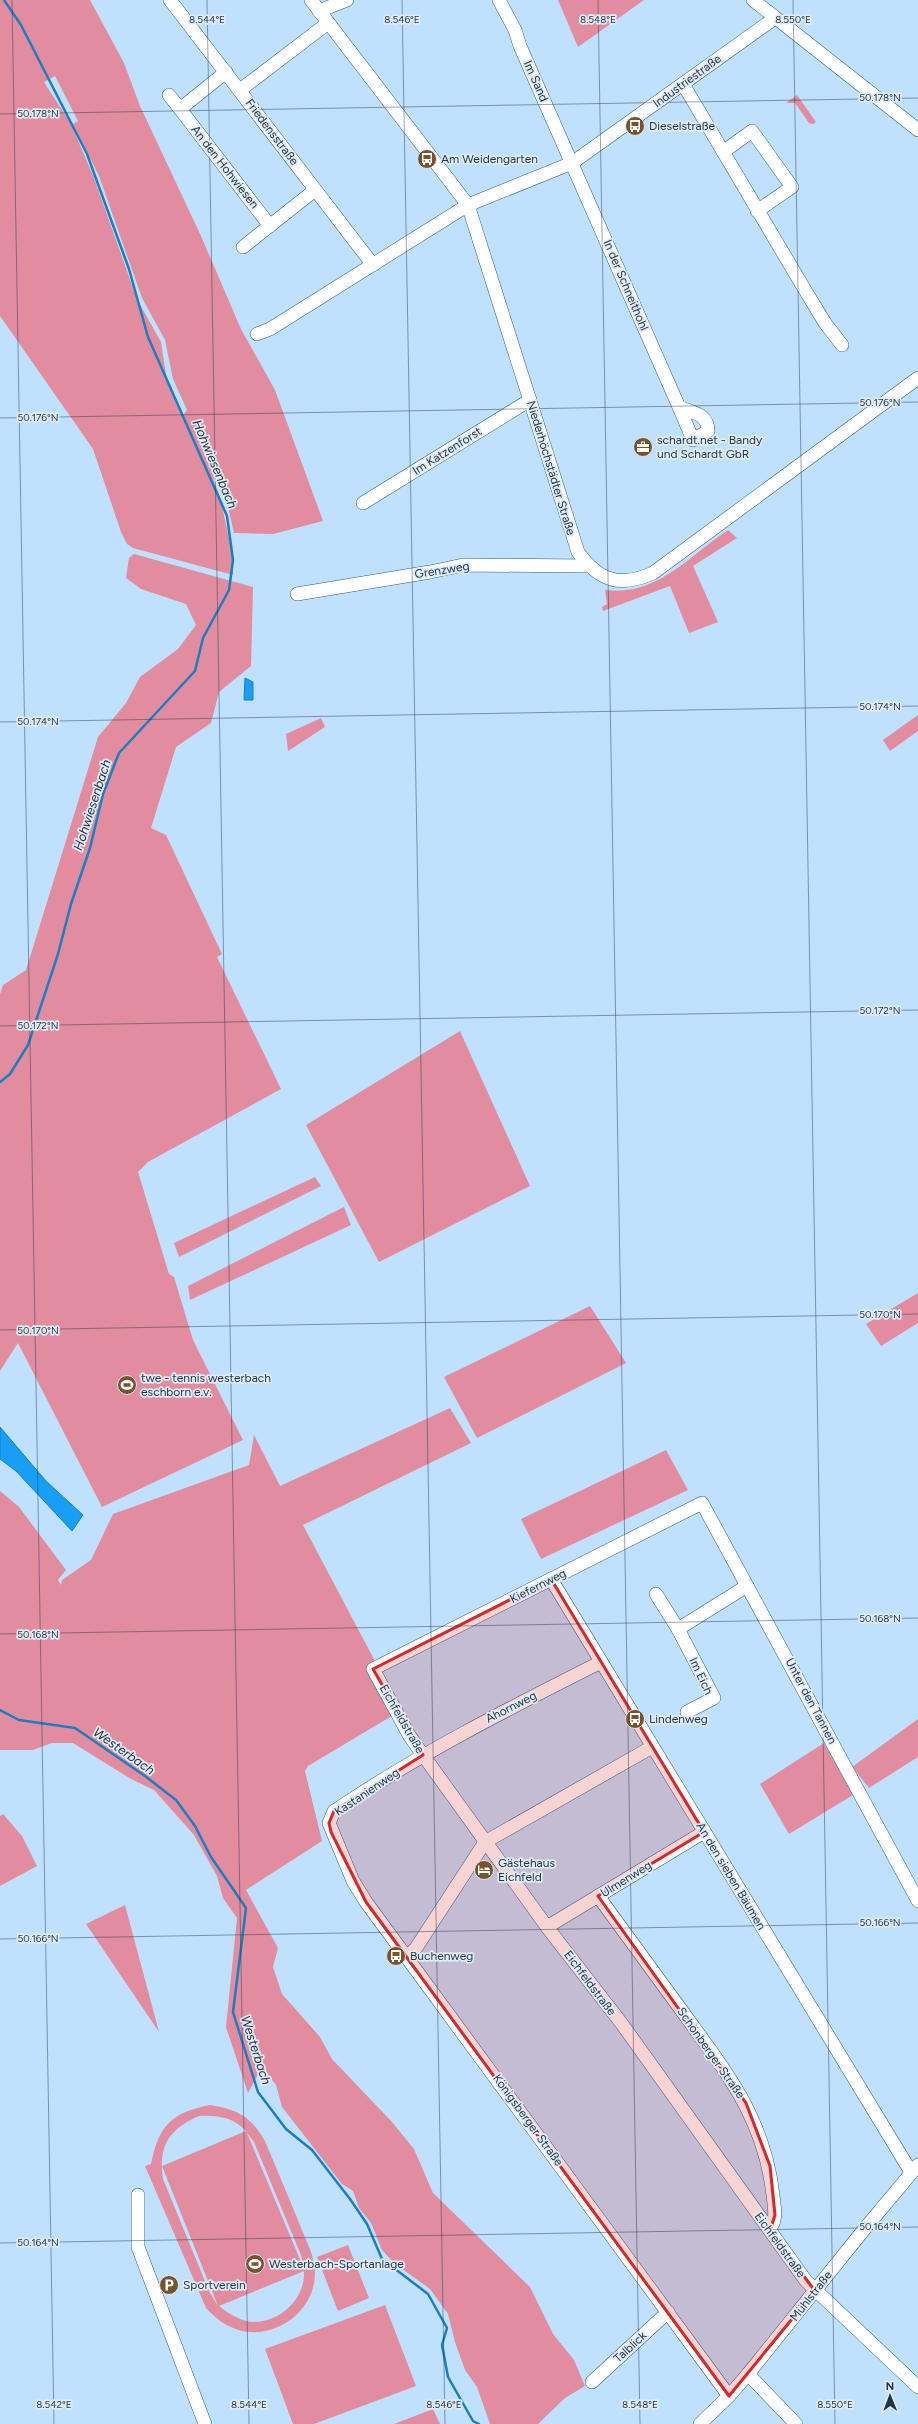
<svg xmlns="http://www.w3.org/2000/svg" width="918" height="2424" font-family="Figtree,sans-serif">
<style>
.green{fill:#e28ca0;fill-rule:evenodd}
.water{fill:#179ff5;stroke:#197fc1}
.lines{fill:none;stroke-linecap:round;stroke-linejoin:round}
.stream{stroke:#197fc1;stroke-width:2.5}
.minor-casing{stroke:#2a5f87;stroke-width:14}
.minor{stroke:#fff;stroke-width:13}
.marked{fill:#d62828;fill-opacity:0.2;stroke:#d62828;stroke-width:3;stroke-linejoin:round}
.ticks{fill:none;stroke:#1e3447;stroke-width:1;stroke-opacity:0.45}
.labels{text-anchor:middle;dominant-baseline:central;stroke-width:3.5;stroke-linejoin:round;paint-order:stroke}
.street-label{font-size:12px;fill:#1e3447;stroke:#e0ebf4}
.poi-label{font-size:12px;fill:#1e3447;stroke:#e0ebf4;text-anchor:start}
.water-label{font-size:13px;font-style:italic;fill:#1c2f3f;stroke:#e0ebf4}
.ticks-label{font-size:10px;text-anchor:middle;fill:#1e3447;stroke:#e0ebf4;stroke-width:3.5;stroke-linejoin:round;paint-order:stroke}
</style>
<rect width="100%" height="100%" fill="#c0e1fd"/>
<g class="green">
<path d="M0,0H90L124,63L140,106L201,236L241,329L275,390L323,521L273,534L234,533L225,494L219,479H213L220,497L233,557V575L133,548L127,544L121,532L93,449L0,316ZM55,76L78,121L73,124L99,176L142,298L165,340L173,379L187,410L183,415L167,381L161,342L137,299L94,178L71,124L44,82Z"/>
<polygon points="558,0 644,0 578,47"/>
<polygon points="797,95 816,122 813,124 809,123 795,103 786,103"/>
<path d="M728,530L737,538L693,566L718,622L689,633L670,586L603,611L602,607L607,604L605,590C656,597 689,556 728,530Z"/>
<polygon points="134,554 253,587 251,666 219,692 211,723 176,747 151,828 166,835 222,954 217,957 281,1089 148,1162 138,1172 169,1274 174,1277 193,1340 243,1440 102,1507 18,1343 0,1371 0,994 3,985 26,970 98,737 126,703 140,677 178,649 196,625 186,604 141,589 126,578 129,558"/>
<polygon points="918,715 918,731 890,751 883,740"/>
<polygon points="321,718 325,727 288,751 286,734"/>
<polygon points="460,1031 530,1186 379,1262 306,1125"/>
<polygon points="315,1177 321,1186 179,1257 174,1243"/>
<polygon points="344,1207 351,1225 190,1300 188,1286"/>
<polygon points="918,1293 918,1323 881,1346 866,1324"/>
<polygon points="590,1306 626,1363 477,1438 444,1377"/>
<polygon points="450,1408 471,1443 303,1525 376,1663 381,1670 400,1711 308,1766 305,1771 322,1841 246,1890 278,1948 273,1967 282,1994 320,2037 332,2059 392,2122 414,2149 433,2193 530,2287 553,2334 574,2360 585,2386 565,2398 538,2424 490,2424 477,2387 465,2370 455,2342 448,2314 430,2289 394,2263 382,2250 371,2223 359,2208 353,2191 342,2184 282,2107 276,2085 262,2067 248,2093 226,2027 237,1918 223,1898 217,1876 194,1835 154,1790 131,1779 73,1743 52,1743 33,1750 0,1750 0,1491 19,1507 66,1570 58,1580 61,1585 62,1580 91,1560 113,1514 249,1465 254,1435 280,1486"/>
<polygon points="666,1450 688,1490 541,1559 521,1519"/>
<polygon points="918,1719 918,1757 869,1788 852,1767"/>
<polygon points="824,1743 853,1795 789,1834 760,1784"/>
<polygon points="3,1814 22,1836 37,1866 0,1886 0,1816"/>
<polygon points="125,1905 159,2032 86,1924"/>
<path d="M210,2105C239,2110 250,2116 265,2141C276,2167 287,2194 298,2220C303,2234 311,2248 314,2263C320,2296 296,2325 265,2331C242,2336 221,2325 206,2308L145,2166L151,2164C159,2125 171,2113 210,2105ZM199,2116C217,2115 233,2117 246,2131L162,2166L218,2306L209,2291L163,2179C158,2146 169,2129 199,2116ZM247,2133L254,2142L301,2255L304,2269ZM304,2271C306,2300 276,2327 246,2321C236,2318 228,2313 219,2306Z"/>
<polygon points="348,2245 369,2298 338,2311 317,2257"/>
<polygon points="385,2305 416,2386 314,2424 293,2424 265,2349"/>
<polygon points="433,2409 440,2424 394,2424"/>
</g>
<g class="water">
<polygon points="245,678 253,682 253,700 244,700"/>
<polygon points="0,1427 46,1481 83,1515 72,1531 16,1471 0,1459"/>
</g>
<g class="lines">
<g class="stream">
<polyline points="0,1082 10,1074 28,1045 58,954 71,904 90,848 103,794 119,753 195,671 203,638 229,590 233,560 227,516 148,337 129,269 87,154 21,25 4,0"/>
<polyline points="0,1710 19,1720 75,1728 145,1776 176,1800 195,1826 211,1857 246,1908 233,2012 258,2092 286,2129 312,2150 350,2199 367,2224 382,2259 428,2294 447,2328 442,2345 448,2377 473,2421 479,2424"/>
</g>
<g class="minor-casing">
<g id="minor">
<polyline points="170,0 373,265"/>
<path d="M311,0L468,205L578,552C599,581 620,588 653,573L918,378"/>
<path d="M499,0L515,30L520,46L679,407C692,413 708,413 708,431L693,440L679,407"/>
<polyline points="753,0 918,130"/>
<polyline points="319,11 347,0"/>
<polyline points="226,72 180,109 270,226"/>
<polyline points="683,84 805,290 825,323 842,345"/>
<polyline points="240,90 328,23"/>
<polyline points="169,95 180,109"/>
<polyline points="723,152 752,131 792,187 757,211"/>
<polyline points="243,247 315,190"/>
<polyline points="257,334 270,329 468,205 572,163 775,18"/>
<polyline points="363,503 530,400"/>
<polyline points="297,594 430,572 463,565 587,566"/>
<polyline points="551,1579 911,2172"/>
<polyline points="656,1594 678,1629 714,1698 687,1712"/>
<polyline points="678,1629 747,1586"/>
<path d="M601,1662C512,1707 422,1752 339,1808L334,1811L329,1823L353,1881L366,1902L729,2396"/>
<path d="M598,1896C626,1934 654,1973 682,2011C726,2072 764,2117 773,2195C774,2206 778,2221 769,2229"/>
<polyline points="918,1901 702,1503 373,1669 409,1735 423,1755 547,1927 622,2024 806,2281 918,2387"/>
<polyline points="547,1927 704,1832"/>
<polyline points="408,1956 416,1948 485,1842 652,1747"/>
<polyline points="138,2195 138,2247 205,2424"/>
<polyline points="748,2374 796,2424"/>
<polyline points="592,2382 668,2312"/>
<polyline points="700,2424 729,2396 748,2374 862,2232 918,2165"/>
</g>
</g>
<use href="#minor" class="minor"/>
</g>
<path class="marked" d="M551,1579L704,1832L598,1896L746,2103L770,2166L775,2215L770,2231L815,2291L729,2396L366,1902L331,1832L329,1823L334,1811L423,1755L373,1669Z"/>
<path class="ticks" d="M12,0L54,2424M207,0L249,2424M402,0L445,2424M598,0L640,2424M793,0L835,2424M0,114L918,98M0,418L918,402M0,722L918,706M0,1026L918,1010M0,1330L918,1314M0,1634L918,1618M0,1939L918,1923M0,2243L918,2227"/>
<defs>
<g id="bus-disc" transform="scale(1)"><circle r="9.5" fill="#77522c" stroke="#e0ebf4"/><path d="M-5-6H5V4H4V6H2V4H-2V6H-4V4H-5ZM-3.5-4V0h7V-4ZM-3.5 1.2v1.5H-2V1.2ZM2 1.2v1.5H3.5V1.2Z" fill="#fff"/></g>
<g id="office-disc" transform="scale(1)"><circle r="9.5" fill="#77522c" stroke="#e0ebf4"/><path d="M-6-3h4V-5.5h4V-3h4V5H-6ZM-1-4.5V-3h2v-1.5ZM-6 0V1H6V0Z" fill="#fff"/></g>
<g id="stadium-disc" transform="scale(1)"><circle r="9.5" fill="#77522c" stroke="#e0ebf4"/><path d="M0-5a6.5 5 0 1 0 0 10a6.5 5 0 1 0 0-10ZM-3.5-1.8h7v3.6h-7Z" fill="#fff"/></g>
<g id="hotel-disc" transform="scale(1)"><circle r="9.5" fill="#77522c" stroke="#e0ebf4"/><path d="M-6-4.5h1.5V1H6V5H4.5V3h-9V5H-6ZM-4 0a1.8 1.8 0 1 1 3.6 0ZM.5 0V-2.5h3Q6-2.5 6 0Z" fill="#fff"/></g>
<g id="parking-disc" transform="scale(1)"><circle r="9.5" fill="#77522c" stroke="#e0ebf4"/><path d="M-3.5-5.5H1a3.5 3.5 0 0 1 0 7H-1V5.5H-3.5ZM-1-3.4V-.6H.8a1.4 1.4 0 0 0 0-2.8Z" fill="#fff"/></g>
</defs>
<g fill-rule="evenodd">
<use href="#bus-disc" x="635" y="126"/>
<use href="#bus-disc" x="427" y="159"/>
<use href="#office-disc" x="643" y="447"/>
<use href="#stadium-disc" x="127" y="1385"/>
<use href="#bus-disc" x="635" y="1719"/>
<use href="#hotel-disc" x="484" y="1870"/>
<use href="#bus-disc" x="396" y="1956"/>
<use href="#stadium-disc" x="255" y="2264"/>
<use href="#parking-disc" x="169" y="2285"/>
</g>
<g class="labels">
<g class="street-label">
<text transform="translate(536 81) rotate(66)">Im Sand</text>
<text transform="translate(687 81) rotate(-36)">Industriestraße</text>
<text transform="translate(272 132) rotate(53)">Friedensstraße</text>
<text transform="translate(225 167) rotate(52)">An den Hohwiesen</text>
<text transform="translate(626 285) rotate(67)">In der Schneithohl</text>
<text transform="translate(447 451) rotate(-32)">Im Katzenforst</text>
<text transform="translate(551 468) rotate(73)">Niederhöchstädter Straße</text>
<text transform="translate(442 570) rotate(-9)">Grenzweg</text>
<text transform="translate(538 1586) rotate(-27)">Kiefernweg</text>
<text transform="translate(701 1676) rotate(65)">Im Eich</text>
<text transform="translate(811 1701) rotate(62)">Unter den Tannen</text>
<text transform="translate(511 1707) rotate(-27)">Ahornweg</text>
<text transform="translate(402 1719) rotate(60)">Eichfeldstraße</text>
<text transform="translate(367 1792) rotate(-34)">Kastanienweg</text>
<text transform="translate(731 1876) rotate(59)">An den sieben Bäumen</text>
<text transform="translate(626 1879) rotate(-32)">Ulmenweg</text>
<text transform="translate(590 1983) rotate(53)">Eichfeldstraße</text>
<text transform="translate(711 2053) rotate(55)">Schönberger Straße</text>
<text transform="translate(528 2120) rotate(54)">Königsberger Straße</text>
<text transform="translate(780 2245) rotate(54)">Eichfeldstraße</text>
<text transform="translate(811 2296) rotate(-52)">Mühlstraße</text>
<text transform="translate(630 2347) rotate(-43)">Talblick</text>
</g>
<g class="poi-label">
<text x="649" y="126">Dieselstraße</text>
<text x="441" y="159">Am Weidengarten</text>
<text x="657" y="440">schardt.net - Bandy<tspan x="657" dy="14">und Schardt GbR</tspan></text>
<text x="141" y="1378">twe - tennis westerbach<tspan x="141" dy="14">eschborn e.v.</tspan></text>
<text x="649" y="1719">Lindenweg</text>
<text x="498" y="1863">Gästehaus<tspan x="498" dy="14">Eichfeld</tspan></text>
<text x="410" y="1956">Buchenweg</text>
<text x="269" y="2264">Westerbach-Sportanlage</text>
<text x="183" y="2285">Sportverein</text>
</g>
<g class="water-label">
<text transform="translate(215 464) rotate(67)">Hohwiesenbach</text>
<text transform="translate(92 805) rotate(-72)">Hohwiesenbach</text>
<text transform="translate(124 1751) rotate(35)">Westerbach</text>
<text transform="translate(256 2050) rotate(72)">Westerbach</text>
</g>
</g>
<g class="ticks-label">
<text x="207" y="23">8.544°E</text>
<text x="402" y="23">8.546°E</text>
<text x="598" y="23">8.548°E</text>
<text x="793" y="23">8.550°E</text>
<text x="880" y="101">50.178°N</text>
<text x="38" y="117">50.178°N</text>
<text x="880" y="406">50.176°N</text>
<text x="38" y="421">50.176°N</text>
<text x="880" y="710">50.174°N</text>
<text x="38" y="725">50.174°N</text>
<text x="880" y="1014">50.172°N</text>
<text x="38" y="1029">50.172°N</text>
<text x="880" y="1318">50.170°N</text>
<text x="38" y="1334">50.170°N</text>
<text x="880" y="1622">50.168°N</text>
<text x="38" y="1638">50.168°N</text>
<text x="880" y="1926">50.166°N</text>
<text x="38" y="1942">50.166°N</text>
<text x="880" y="2230">50.164°N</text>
<text x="38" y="2246">50.164°N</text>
<text x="54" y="2408">8.542°E</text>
<text x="249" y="2408">8.544°E</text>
<text x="444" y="2408">8.546°E</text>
<text x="640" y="2408">8.548°E</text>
<text x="835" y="2408">8.550°E</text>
</g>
<g transform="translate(890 2396) rotate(359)" stroke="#e0ebf4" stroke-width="3" paint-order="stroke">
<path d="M0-3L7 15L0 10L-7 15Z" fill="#1e3447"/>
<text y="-6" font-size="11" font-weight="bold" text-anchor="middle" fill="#1e3447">N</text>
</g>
</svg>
